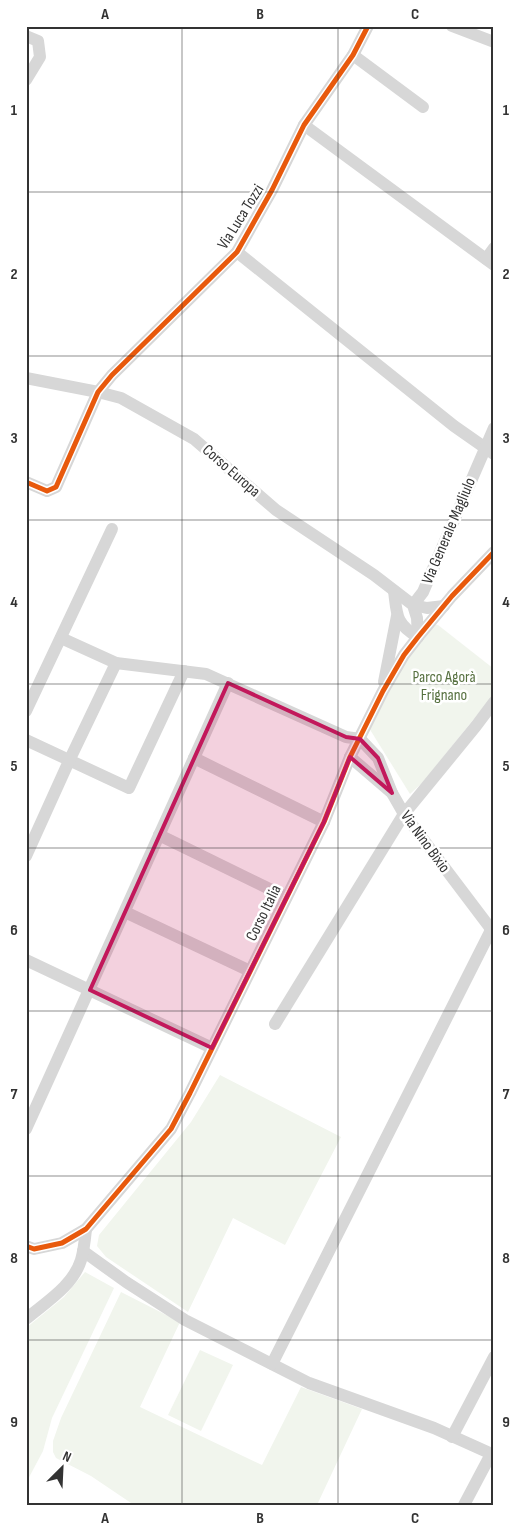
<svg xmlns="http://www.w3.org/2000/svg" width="520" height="1531" font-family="'Sofia Sans Condensed',sans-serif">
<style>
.green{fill:#f1f5ed}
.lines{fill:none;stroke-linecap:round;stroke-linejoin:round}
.minor{stroke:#d7d7d7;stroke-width:12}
.cycleway-casing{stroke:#fff;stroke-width:8}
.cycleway{stroke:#e8590c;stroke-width:5}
.marked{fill:#c2185b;fill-opacity:0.2;stroke:#c2185b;stroke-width:4;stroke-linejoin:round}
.grid{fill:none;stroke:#333;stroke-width:1;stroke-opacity:0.55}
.labels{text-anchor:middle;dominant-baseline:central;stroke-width:5;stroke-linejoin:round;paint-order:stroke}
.street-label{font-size:16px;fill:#333;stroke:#fff}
.park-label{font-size:16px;fill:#56703f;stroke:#fff}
.neatline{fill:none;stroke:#333;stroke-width:2}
.grid-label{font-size:16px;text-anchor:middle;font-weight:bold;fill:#333}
</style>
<rect width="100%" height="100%" fill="#fff"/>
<g class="green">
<polygon points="429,623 438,625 494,669 494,694 423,782 410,794 369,728 385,694"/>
<polygon points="220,1075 341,1137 285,1245 233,1218 188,1312 106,1257 97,1246 99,1235 191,1122"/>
<polygon points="85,1272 114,1288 52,1418 43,1451 26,1483 26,1328 64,1297"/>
<polygon points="121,1292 180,1322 140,1407 262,1465 301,1387 362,1409 317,1505 134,1505 91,1476 56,1458 53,1452 53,1441 61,1418"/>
<polygon points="200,1350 233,1365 201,1431 168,1415"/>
</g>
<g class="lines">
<g class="minor">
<polyline points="452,26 494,42"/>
<polyline points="26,36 38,41 40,57 26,80"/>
<polyline points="353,55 423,107"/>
<polyline points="304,125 494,265"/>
<polyline points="237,252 454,426 494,454"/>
<polyline points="486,259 494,248"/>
<polyline points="26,378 98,392 121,398 194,439 276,510 374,575 413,605 417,618 418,637"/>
<polyline points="26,482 47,491 56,487 98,392 112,375 237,252 272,190 304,125 353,55 368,26"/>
<path d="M394,591C397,614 395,624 418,637"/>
<polyline points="444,606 427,608 413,605 423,592 494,428"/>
<polyline points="61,638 116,663 206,674 346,737 360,739 378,758 392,793"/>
<polyline points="384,682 397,616"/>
<polyline points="26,711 112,529"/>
<polyline points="26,740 129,788 184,671"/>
<polyline points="350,757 392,793 404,814 494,933"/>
<polyline points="194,758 324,822"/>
<polyline points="159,835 286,897"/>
<polyline points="26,856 69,761 116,663"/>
<polyline points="125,912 250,971"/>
<polyline points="26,960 212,1048"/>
<polyline points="275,1024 404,814 476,726 494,702"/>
<polyline points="26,1129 228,683"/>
<polyline points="26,1246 34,1249 62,1243 86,1229 171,1129 190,1093 324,822 350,757 383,691 404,655 418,637 452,596 494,552"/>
<polyline points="83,1251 126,1282 185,1320 309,1383 434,1428 494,1455"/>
<path d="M26,1319C46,1302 73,1286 81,1260C84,1250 85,1239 86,1229"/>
<polyline points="272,1364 491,930"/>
<polyline points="452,1437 494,1357"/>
<polyline points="464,1505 491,1454"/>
</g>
<g class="cycleway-casing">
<g id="cycleway">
<polyline points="26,482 47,491 56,487 98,392 112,375 237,252 272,190 304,125 353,55 368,26"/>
<polyline points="26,1246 34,1249 62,1243 86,1229 171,1129 190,1093 324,822 350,757 383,691 404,655 418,637 452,596 494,552"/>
</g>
</g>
<use href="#cycleway" class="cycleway"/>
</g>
<path class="marked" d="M228,683L346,737L360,739L378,758L392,793L350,757L324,822L212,1048L90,990Z"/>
<path class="grid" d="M182,26V1505M338,26V1505M26,192H494M26,356H494M26,520H494M26,684H494M26,848H494M26,1011H494M26,1176H494M26,1340H494"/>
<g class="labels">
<g class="street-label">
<text transform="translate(241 217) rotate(-58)">Via Luca Tozzi</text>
<text transform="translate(231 471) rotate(41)">Corso Europa</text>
<text transform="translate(449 531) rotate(-67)">Via Generale Magliulo</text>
<text transform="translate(425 842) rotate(54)">Via Nino Bixio</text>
<text transform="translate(264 913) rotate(-64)">Corso Italia</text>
</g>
<g class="park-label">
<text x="444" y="677">Parco Agorà<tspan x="444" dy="18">Frignano</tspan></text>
</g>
</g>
<rect width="520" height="1531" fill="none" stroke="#ffffff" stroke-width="55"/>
<g transform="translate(62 1468) rotate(24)" stroke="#ffffff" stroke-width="4" paint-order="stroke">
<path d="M0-4L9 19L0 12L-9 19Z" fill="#333333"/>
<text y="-8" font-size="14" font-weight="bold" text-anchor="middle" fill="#333333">N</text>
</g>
<rect x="28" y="28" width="464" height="1476" class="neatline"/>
<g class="grid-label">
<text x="105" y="19">A</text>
<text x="260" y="19">B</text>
<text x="415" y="19">C</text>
<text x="14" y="115">1</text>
<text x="506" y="115">1</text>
<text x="14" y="279">2</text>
<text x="506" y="279">2</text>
<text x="14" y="443">3</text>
<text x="506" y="443">3</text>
<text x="14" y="607">4</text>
<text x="506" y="607">4</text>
<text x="14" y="771">5</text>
<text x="506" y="771">5</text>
<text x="14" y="935">6</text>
<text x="506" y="935">6</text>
<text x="14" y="1099">7</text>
<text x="506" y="1099">7</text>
<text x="14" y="1263">8</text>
<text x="506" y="1263">8</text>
<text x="14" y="1427">9</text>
<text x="506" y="1427">9</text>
<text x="105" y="1523">A</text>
<text x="260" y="1523">B</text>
<text x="415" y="1523">C</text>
</g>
</svg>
